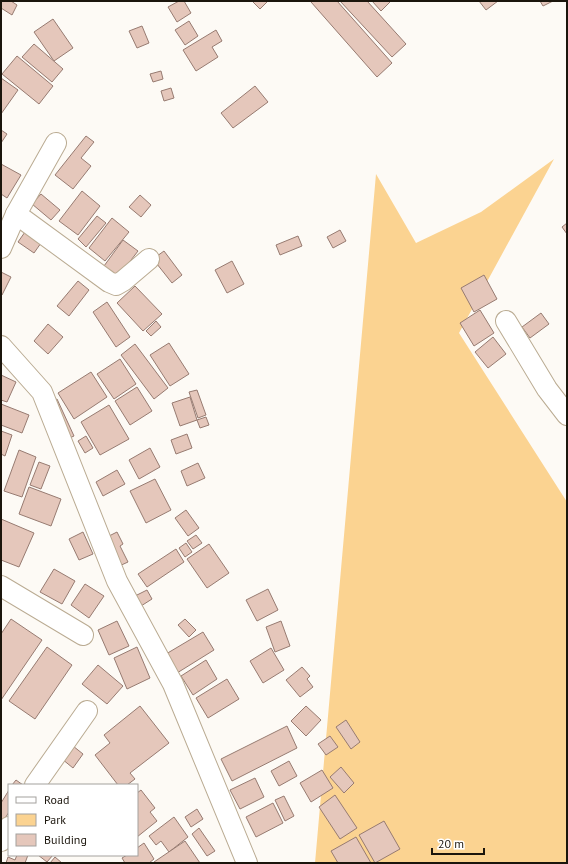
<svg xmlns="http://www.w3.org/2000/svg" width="568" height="864" font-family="'PT Sans',sans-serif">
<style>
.green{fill:#fbd391}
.building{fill:#e5c7bb;stroke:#977b71}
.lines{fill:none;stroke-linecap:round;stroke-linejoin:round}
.minor-casing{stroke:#baab92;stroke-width:22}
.minor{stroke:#fff;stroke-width:20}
</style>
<rect width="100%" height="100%" fill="#fdfaf5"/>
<polygon class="green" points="554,159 459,333 567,502 567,863 315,863 376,174 416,243 481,212"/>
<g class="building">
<polygon points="1,1 11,1 17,5 12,15 1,8"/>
<polygon points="179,1 184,1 191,13 177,22 168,7"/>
<polygon points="252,1 268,1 260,9"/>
<polygon points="312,1 337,1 392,63 377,77 311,2"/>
<polygon points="340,1 367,1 406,44 392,57"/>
<polygon points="372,1 391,1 381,11"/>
<polygon points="479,1 498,1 486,10"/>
<polygon points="540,1 553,1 543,6"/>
<polygon points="53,19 73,48 54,61 34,32"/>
<polygon points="189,21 198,36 185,45 175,30"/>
<polygon points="142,26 149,43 137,48 129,31"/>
<polygon points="216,30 222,41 212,47 218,57 196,71 183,50"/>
<polygon points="34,44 63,69 52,82 22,57"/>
<polygon points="17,56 53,86 39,104 2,74"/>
<polygon points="161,71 163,79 153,82 150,74"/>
<polygon points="1,78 18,90 1,114"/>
<polygon points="255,86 268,102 233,128 221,113"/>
<polygon points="171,88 174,98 164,101 161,91"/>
<polygon points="1,130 7,134 1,143"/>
<polygon points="86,136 94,142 81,158 91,166 73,189 55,175"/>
<polygon points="1,164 21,175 7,198 1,194"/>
<polygon points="82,191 100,206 78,235 59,221"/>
<polygon points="41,194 60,210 51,220 32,204"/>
<polygon points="140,195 151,205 141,217 129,207"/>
<polygon points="97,216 106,223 86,247 78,239"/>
<polygon points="112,218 129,232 105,261 89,248"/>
<polygon points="567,223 567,234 562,227"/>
<polygon points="340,230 346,241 333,248 327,237"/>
<polygon points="25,232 41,243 34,253 18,242"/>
<polygon points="298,236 302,246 280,255 276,245"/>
<polygon points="123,240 138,251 118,277 104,266"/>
<polygon points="164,251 182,275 172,283 153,259"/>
<polygon points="232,261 244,284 227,293 215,270"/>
<polygon points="1,272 11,277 2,295 1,295"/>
<polygon points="484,275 497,299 474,312 461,288"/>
<polygon points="78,281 89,290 69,316 57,306"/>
<polygon points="135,286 162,314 143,331 117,303"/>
<polygon points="107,302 130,337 116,347 93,312"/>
<polygon points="480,310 494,333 474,346 460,323"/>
<polygon points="541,313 549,324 530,338 522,327"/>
<polygon points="156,321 161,327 151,336 146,331"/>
<polygon points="48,324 63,337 48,354 34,341"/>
<polygon points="493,337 506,354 488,368 475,352"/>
<polygon points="169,343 189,374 170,386 150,355"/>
<polygon points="135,344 168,388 154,399 121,355"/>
<polygon points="120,359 136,384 114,399 97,374"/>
<polygon points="91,372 107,397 74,419 58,393"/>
<polygon points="1,375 16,382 7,402 1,400"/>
<polygon points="137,387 152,411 130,425 115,401"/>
<polygon points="197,390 206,415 198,418 189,392"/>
<polygon points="190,397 197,420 180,426 172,403"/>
<polygon points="57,399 74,436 65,440 48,403"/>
<polygon points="1,404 29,415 22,433 1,425"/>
<polygon points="109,405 129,439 100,455 81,422"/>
<polygon points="206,417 209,425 200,428 197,420"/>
<polygon points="1,431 12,435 5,456 1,454"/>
<polygon points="187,434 192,448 176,454 171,440"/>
<polygon points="86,436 93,448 85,453 78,441"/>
<polygon points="150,448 160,467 139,479 129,460"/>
<polygon points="19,450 36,457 22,497 4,491"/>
<polygon points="39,462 50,466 41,489 30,485"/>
<polygon points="198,463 205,478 187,486 181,471"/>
<polygon points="117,470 125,484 103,496 96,482"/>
<polygon points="155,479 171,510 146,523 130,491"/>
<polygon points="29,487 61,499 51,526 19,514"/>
<polygon points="186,510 199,528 188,536 175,518"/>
<polygon points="1,519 34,533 19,567 1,560"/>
<polygon points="83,532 93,554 79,560 69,539"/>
<polygon points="117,532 123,544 120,546 128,562 117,567 103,539"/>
<polygon points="196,535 202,543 193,549 187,541"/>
<polygon points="186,543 192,552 185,557 179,548"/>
<polygon points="209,544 229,573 207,588 187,559"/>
<polygon points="176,549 184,562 147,587 138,574"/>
<polygon points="54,569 75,581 62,604 40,592"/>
<polygon points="85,584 104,596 89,618 71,605"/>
<polygon points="268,589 278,610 257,621 246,600"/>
<polygon points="147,590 152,599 141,606 135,596"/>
<polygon points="11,619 42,640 1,700 1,634"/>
<polygon points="185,619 196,630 189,637 178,625"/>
<polygon points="117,621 129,646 109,655 98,630"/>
<polygon points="281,621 290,646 275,652 266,627"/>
<polygon points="203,632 214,650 177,673 166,654"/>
<polygon points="47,647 72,665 35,719 9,701"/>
<polygon points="137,647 150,678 127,689 114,658"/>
<polygon points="271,648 284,670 263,683 250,661"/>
<polygon points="206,660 217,679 193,695 181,676"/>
<polygon points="98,665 123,686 107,704 82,684"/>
<polygon points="302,667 310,676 307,679 313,687 300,697 286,680"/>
<polygon points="227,679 239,699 208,718 196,698"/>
<polygon points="140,706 169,743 130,773 135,779 127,785 118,785 95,755 110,743 104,735"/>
<polygon points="306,706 321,720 306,736 291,721"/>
<polygon points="346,720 360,742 351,749 336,727"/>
<polygon points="287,726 297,748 232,781 221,759"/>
<polygon points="330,736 338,747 326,755 318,744"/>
<polygon points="73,746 83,754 73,768 62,759"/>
<polygon points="289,761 297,776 279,786 271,771"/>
<polygon points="341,767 354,783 344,793 330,777"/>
<polygon points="322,770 333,788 311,802 300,783"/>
<polygon points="255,778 264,797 240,809 230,790"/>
<polygon points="16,780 23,785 12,785"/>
<polygon points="9,790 9,812 2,823 1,822 1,803"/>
<polygon points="141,790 155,808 150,812 157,821 137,837 137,793"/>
<polygon points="335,795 357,828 340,839 319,807"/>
<polygon points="284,796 294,816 285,821 275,800"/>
<polygon points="273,803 283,823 256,837 246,817"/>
<polygon points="197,809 203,819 191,827 185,817"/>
<polygon points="174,817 188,837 169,852 161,841 156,845 149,836"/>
<polygon points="384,821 400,849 375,863 359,835"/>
<polygon points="199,828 215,851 207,856 192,834"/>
<polygon points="356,837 371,863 338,863 331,851"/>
<polygon points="185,841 200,863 154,863 154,862"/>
<polygon points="144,843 154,859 149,863 125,863 122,858 127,855 137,855 137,848"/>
<polygon points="17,855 28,855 25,863 6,863 8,857 15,860"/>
<polygon points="38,855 53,855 47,862"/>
<polygon points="55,857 62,863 50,863"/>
</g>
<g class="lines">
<g class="minor-casing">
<g id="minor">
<polyline points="16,214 109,282 116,285 123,281 149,259"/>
<polyline points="1,248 16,214 56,143"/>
<polyline points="506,321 547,389 567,415"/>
<polyline points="1,346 42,392 117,581 173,684 247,863"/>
<polyline points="1,586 83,635"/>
<polyline points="35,785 87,711"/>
<polyline points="1,841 9,827"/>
</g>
</g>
<use href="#minor" class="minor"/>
</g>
<rect width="568" height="864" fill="none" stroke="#1b150c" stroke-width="4"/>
<rect x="8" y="784" width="130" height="72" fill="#ffffff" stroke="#a4a19e"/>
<rect x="16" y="797" width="20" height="6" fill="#ffffff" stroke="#a4a19e"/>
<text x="44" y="804" font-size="12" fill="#1b150c">Road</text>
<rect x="16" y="814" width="20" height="12" fill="#fbd391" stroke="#a4a19e"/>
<text x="44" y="824" font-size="12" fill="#1b150c">Park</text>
<rect x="16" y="834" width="20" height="12" fill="#e5c7bb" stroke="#a4a19e"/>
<text x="44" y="844" font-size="12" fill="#1b150c">Building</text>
<path d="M432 848v6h52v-6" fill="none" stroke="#1b150c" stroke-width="2"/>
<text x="438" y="848" font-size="12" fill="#1b150c" stroke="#ffffff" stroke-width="3" paint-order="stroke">20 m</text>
</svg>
